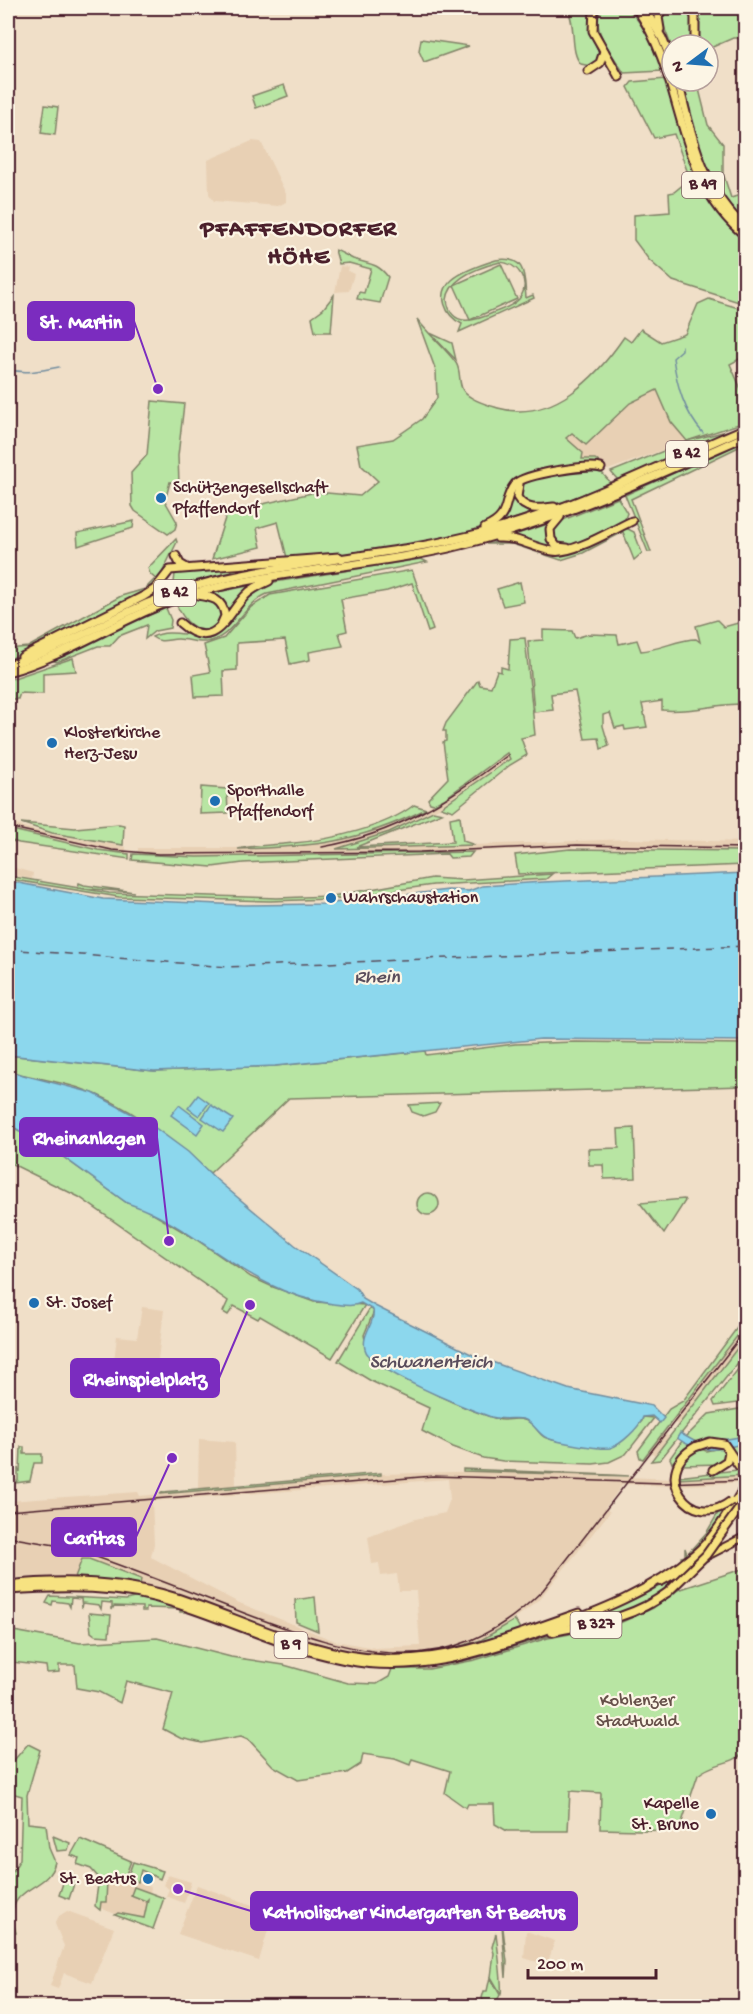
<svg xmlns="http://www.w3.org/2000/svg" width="753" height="2014" font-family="'Gochi Hand',sans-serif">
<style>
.built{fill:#e8d0b4;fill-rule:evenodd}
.green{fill:#b8e5a3;stroke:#818267;stroke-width:1.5;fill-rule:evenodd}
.water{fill:#8cd7ed;stroke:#728d9f;stroke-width:1.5}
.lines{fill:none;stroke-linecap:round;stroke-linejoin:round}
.stream{stroke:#728d9f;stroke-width:1.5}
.ferry{stroke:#5a4d5c;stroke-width:1.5;stroke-dasharray:8 6;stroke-linecap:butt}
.primary-casing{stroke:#4a1f2b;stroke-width:10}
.trunk-casing{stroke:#4a1f2b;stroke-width:11}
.primary{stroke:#f7e281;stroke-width:6}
.trunk{stroke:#f7e281;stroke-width:7}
.rail{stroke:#4a1f2b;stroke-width:1.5}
.trunk-bridge-casing{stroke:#4a1f2b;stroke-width:11;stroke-linecap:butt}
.trunk-bridge{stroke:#f7e281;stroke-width:7}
.poi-dot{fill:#1f6fb2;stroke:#fcf5e5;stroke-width:2}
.labels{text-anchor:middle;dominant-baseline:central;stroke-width:4.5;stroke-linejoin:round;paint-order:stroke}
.shield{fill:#fcf5e5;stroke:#7f5f63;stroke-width:1.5}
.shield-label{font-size:16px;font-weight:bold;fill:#4a1f2b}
.poi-label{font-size:18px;fill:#4a1f2b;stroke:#fcf5e5;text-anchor:start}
.park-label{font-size:18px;fill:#665049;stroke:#fcf5e5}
.water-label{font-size:20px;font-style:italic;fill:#5a4d5c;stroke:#fcf5e5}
.district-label{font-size:24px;font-weight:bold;letter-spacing:1.5px;fill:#4a1f2b;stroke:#fcf5e5}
.leader{fill:none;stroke:#7b2cbf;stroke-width:2}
.callout-dot{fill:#7b2cbf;stroke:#fcf5e5;stroke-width:2}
.callout{fill:#7b2cbf;stroke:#7b2cbf;stroke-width:2}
.callout-label{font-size:20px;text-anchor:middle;font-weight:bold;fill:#fff}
</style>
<rect width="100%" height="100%" fill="#f0dfc8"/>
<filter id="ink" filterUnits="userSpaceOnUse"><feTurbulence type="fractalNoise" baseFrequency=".0167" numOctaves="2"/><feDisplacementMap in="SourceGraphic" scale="12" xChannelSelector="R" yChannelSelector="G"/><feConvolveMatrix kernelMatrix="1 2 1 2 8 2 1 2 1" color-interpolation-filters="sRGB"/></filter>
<g filter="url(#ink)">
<g class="built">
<polygon points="252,141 261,142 286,194 286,202 278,206 214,201 209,194 208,160"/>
<polygon points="340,266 349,267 348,271 354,274 349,291 335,292"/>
<polygon points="658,389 671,422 687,441 608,470 581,459 566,439 572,432 586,445 630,403"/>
<polygon points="507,753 511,758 441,807 372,839 336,848 475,845 628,839 746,842 745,851 577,847 387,855 197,857 138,855 138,848 284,848 362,836 434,804"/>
<polygon points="8,823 51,834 126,847 126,854 8,829"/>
<polygon points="8,866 33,873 32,879 8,874"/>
<polygon points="142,1307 164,1310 154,1392 143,1392 144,1366 114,1361 117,1336 137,1338"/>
<polygon points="745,1326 745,1338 678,1425 673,1421"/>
<polygon points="664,1432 669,1437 655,1455 649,1451"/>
<polygon points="199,1439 235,1442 236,1486 198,1489"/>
<path d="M493,1471L671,1479L746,1475L745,1482L671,1486L623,1484L605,1508L610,1512L538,1601L497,1632L481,1640L418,1656L383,1657L347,1653L140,1585L79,1577L8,1578V1501L138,1492L140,1496L381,1474ZM448,1479L450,1499L445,1513L415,1519L368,1537L372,1564L379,1563L381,1576L397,1574L399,1591H416L420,1646L375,1648L335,1641L237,1602L151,1557L154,1544L152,1501Z"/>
<polygon points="121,1875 151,1887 150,1893 164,1898 153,1929 95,1906 100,1883"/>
<polygon points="168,1875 191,1882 184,1903 166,1896 169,1889 163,1885"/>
<polygon points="197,1885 271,1912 272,1916 259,1961 178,1934"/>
<polygon points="67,1911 114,1928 92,1983 64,1973 58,1989 50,1986 64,1946 55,1924 59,1916"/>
<polygon points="526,1931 555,1941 547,1965 524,1958"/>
</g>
<g class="green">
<path d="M567,8H592L590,30L600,56L598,62L590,66L581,64C569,52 577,25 567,8Z"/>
<path d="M604,8H626C644,23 654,48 662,71L624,73C615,57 585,24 604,8Z"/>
<polygon points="666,8 687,8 691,12 692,45 672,45 672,48 661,19"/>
<polygon points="694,8 745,8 745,38 733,38 708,49 708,45 698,45"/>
<polygon points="421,39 469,46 424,62 419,51"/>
<path d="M666,79C681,140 695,198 745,240V304L673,281L649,260L634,240V215L670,212L669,193L674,192L690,179L674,134L654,138L628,87L632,82Z"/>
<path d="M683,81H697L708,125L723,144V173L731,198L740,195L742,203H745V224C701,183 697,136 683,81Z"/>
<polygon points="284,85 288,96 256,108 252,96"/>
<polygon points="45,105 58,107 55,135 41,133"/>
<path d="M335,250C341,252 347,256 353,259C369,264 378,263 388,277L380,303L357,299L359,292L364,293L371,269L349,263L339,264Z"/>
<path d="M496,260C528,255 524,278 526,298L533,295L534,298L459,332L462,324C445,316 436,294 452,280C462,271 483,264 496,260ZM500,262C518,263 532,282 519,299C513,306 503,309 495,312C476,321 451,329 447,300C449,278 480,267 500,262Z"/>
<polygon points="501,264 517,299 470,320 454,285"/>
<polygon points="334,295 331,332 315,332 312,317 323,309"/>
<path d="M709,299L745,310V356L730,364L745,398V422L687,441L671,422L657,390L630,403L586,445L572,433L566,438L583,453L582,459H595L599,462L598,465L521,478C515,489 509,510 499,517C466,544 336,556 287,558L278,522L257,528L261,547L212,559L227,512L316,492L360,496L378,481L361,465L357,445L393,439L422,419L437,398L436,371L417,319C429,335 445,348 456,363C462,372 457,385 465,393C473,401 488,405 498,408C552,423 596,378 624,337L631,342L641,329L661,342L685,334L698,304Z"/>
<polygon points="430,333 452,343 456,360"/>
<polygon points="152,401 184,404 178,456 179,484 170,482 165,501 177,522 175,529 168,534 135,511 132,506 131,473 147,455"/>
<polygon points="731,430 618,480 611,472 691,440"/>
<polygon points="745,441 745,444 631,499 651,552 648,552 625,495"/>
<path d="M587,470L602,473L611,483L566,501L541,507L521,500L519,488C531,472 569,473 587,470Z"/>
<polygon points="514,492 515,497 538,511 501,523"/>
<polygon points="618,498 627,513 624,522 574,544 567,546 557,544 552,534 558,522"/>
<polygon points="134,521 133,528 78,546 77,533"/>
<polygon points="551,523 556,548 550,549 511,536"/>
<polygon points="626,528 634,532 642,553 634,560 623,532 583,553 561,560 512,544 486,544 511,540 557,554"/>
<polygon points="176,539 177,542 158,581 150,574 148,568"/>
<path d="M421,559L427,562L267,594C243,604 233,639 206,642C196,643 187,639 178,639C168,639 161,644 152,637C173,626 198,642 218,632C233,625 236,606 248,596C253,591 262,587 268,583Z"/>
<polygon points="306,561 173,591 175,574 178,573"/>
<polygon points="412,570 433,630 428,632 412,583 387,591 341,599 347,631 339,633 343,646 309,652 310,660 290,664 285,640 237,643 237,670 223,671 224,696 195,697 193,675 210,672 204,645 224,638 251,607 270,595"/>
<polygon points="154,580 157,582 149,591 8,660 8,649 28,647 121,596 145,589"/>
<polygon points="520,582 524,602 503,606 497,589"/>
<polygon points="258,584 227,617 208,594"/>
<path d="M197,598L215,600L224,615L215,629C195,634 184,621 176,604Z"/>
<polygon points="166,608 171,620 170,628 155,631 145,639 147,625 119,636 110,646 98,646 57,662 54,661 96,638"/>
<path d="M717,620L724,627L745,621V704C717,703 692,713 662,710V701L642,704L647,727L625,730L624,726L615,728L610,713L603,715V726L609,746L601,749L599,738L585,739L575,691L551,694L553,710L534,712L528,641L543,640V630L572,631L575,638L589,634L617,635L619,644L637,640L641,651C660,650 678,639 696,639L700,642L696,626Z"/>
<polygon points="525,638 535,735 521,738 527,755 510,765 453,811 441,807 510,759 507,753 444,799 434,804 430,803 428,799 448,778 443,742 446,741 446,731 443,731 446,723 478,680 480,685 491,687 497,671 501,672 501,667 508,669 510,639"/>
<polygon points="73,658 76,671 43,673 43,694 20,693 18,699 8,699 8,680"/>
<polygon points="201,787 227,789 228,813 200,814"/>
<path d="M414,805L426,809C356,843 314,847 238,849C256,845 276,845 294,843C330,840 386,827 414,805Z"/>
<polygon points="433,811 442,813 356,847 453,842 450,818 460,816 463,841 475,845 336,849 389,832"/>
<polygon points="21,823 75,828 119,824 124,825 123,845 52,833"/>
<polygon points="8,829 98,850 129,854 129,859 19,843 8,840"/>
<polygon points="570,849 745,851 745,865 518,874 515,855"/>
<polygon points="473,852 469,857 450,858 447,854 243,863 212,867 132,860 133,854 197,857"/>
<polygon points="552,874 546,879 433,885 333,899 333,896 432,878 463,880"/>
<polygon points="8,876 109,893 277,898 329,896 329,899 270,901 119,897 8,879"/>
<polygon points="79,883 84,885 134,892 78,888"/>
<path d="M575,1042L746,1044L745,1086L289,1098L210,1173C170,1139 131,1105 79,1088C56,1081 31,1077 8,1071V1055L154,1071L275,1066L425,1051L426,1055L515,1044Z"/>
<polygon points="440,1103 435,1112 423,1116 412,1112 409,1105"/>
<polygon points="8,1124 59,1154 127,1203 138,1205 194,1238 251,1277 273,1287 314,1302 365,1305 332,1358 260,1316 258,1319 234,1306 228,1315 223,1312 228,1301 79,1197 8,1162"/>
<polygon points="634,1128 636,1178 604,1179 603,1165 589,1165 588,1149 619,1148 618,1129"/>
<circle cx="428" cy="1204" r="11"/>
<polygon points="684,1199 685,1201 664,1234 640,1203"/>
<path d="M370,1308L374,1311L364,1335L369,1358C409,1382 452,1405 497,1419C506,1422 515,1417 524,1420C535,1423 536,1431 544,1437C550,1441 604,1449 611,1447C623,1444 633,1430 642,1421L643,1417L654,1418L626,1454L609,1462L593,1464L503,1461L483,1458L453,1447L422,1431L429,1408L371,1381L338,1361Z"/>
<polygon points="745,1317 745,1326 649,1451 643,1459 640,1458 638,1451 669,1409 683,1401"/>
<polygon points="745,1338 745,1354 660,1460 651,1461"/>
<polygon points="743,1363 745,1364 745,1402 715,1406 713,1401"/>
<path d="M745,1408V1436C726,1440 704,1449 686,1437L709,1414Z"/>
<polygon points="682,1441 706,1451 745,1443 745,1459 721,1464 682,1465 686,1458 680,1454 672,1463 670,1458"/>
<polygon points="21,1447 24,1447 24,1454 42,1454 42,1463 34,1463 30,1481 15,1483 18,1480 18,1468 20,1472"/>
<polygon points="463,1469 611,1475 629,1476 463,1471"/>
<polygon points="745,1469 745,1475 678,1479 678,1477"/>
<polygon points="381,1473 381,1475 160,1494 163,1492"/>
<polygon points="724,1511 708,1537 682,1561 681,1557 685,1556 685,1548 687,1554 707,1532 718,1513"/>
<polygon points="82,1559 89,1559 141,1579 140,1585 75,1577"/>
<path d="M745,1568V1752C732,1765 713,1762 698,1775L679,1831L600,1829L601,1793L570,1791L568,1831H507L495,1824L494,1804H468L466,1808L445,1793L450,1771L412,1759L410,1765L395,1759L363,1754L361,1764L347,1773L298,1780L273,1766L248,1739L241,1736L202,1743L180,1738L163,1729L173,1693L126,1681L120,1703L99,1692L77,1688L75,1665H59V1672L47,1673L46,1666L12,1662L13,1670L8,1672V1630L80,1643L157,1638L231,1657L284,1665L348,1683L377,1684L389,1677L392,1669H429L475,1660L548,1638L613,1626L653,1608L678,1590Z"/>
<polygon points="669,1581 672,1584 666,1590 620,1616 560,1628 635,1599"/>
<polygon points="50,1596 126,1600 138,1597 192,1612 180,1612 180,1609 146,1608 146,1611 142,1611 142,1607 114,1606 112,1610 112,1603 102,1602 101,1609 99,1605 83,1603 82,1608 81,1599 71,1598 70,1607 68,1603 53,1601 52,1605 46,1603"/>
<polygon points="315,1597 318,1631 296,1622 295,1600"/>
<path d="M666,1597C628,1624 597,1625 554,1635C530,1641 506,1650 483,1656C452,1665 422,1667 391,1668L466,1660L538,1638L608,1624L631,1616Z"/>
<polygon points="89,1613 111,1615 109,1636 95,1635 91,1632"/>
<polygon points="515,1620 520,1629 496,1639 441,1652 481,1640"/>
<path d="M28,1744L40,1750L27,1795L28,1823L46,1825L49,1848L55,1862C47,1895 0,1883 16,1933L8,1935V1880L20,1859L22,1796L8,1792V1767Z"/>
<polygon points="53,1836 70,1843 68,1850 57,1851"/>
<polygon points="80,1839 131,1861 125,1877 121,1875 119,1881 107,1881 106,1902 101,1902 100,1910 95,1906 99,1878 91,1869 77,1864 79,1858 71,1855"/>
<polygon points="133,1862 163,1871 160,1879 141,1870 138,1882 127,1878"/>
<polygon points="65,1877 75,1881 69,1899 59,1895"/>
<polygon points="134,1887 164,1898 153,1929 115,1915 118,1913 144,1918 148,1899 146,1901 131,1895"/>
<polygon points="501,1912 507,1962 506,1978"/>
<path d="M496,1933C497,1943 503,1987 501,1994L491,1977L494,1953L492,1947Z"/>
<polygon points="490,1977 500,1995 494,2006 485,2004 482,1998 484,1991 487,1991"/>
</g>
<g class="water">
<polygon points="745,873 745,1041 541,1039 275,1066 154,1071 8,1055 8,881 103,899 244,905 324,904 448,890 469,891 482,886 543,882"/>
<path d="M8,1071L93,1093L147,1122L188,1152L218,1181L295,1245L357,1289L363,1299L375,1306L475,1356L568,1389L652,1406L664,1418L660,1423L652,1416L643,1417C640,1427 621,1445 610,1448C600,1450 557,1442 547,1438C538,1435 534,1422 523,1419C513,1417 505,1421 491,1417C469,1409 369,1370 365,1349C361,1334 376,1322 373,1310L361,1303C352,1307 343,1305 333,1304C249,1294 200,1227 127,1203L59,1154L8,1124Z"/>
<polygon points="198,1095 209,1103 199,1116 188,1108"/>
<polygon points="179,1105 204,1124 197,1134 171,1115"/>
<polygon points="211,1105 233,1119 223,1132 202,1118"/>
<path d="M680,1433L699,1444L745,1436V1443C720,1450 700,1455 677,1438Z"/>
</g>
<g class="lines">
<g class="stream">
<path d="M682,346V350L673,358C677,386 684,412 703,433"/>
<path d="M8,369C25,375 41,370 59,367"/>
</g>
<polyline class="ferry" points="8,949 228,967 746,946"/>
<g class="primary-casing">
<g id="primary">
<polyline points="705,1557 746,1536"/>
<polyline points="661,1582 697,1562"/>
</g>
</g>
<g class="trunk-casing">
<g id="trunk">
<polyline points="594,8 593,31 619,77"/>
<path d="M636,8C687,78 673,179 746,236"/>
<polyline points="644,8 662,38 672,62"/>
<polyline points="691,8 695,17 695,45"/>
<polyline points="660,29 658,17 663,8"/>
<polyline points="588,71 600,63 604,51"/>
<path d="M678,81C692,136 701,189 746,228"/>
<path d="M519,484L517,497C525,511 539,509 554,507"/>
<polyline points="560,517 550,529 551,539 557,547 567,548"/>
<path d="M485,528C513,516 501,501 515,484C525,474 588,464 601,468"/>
<path d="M498,538C519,537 533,548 553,551C572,555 614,529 632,521"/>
<polyline points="176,556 180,564 187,568"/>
<path d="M198,595C212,597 223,599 225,616L221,625"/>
<path d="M180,623C214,654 226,616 245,596C251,589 260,585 269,581"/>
<polyline points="22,657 144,596 155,589 170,570 339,557"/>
<path d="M8,665C73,646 128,605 195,586C291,560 392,557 489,531C579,507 660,464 746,428"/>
<path d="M8,672C73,654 129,612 195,593C278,570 365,567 449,548C553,523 648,479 746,436"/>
<polyline points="695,1447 710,1442 724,1444 739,1466"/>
<polyline points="713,1470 727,1461 729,1452"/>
<path d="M8,1585C63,1579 121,1581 174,1597C244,1619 311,1657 386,1659C454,1662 517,1634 579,1613"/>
<path d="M8,1590C64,1586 120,1585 174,1603C232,1621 287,1649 346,1660C416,1674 481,1653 546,1630C598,1612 652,1591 695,1554C717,1535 730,1509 746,1485"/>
<path d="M552,1632C595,1623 632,1619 668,1592"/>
</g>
</g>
<use href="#primary" class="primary"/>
<use href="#trunk" class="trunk"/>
<g class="rail">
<polyline points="8,827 112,850 158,854 420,852 577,845 746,848"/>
<path d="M322,847C396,834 449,800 508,755"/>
<polyline points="8,1511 433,1476 664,1483 746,1480"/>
<path d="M8,1537L55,1545L91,1555C142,1573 193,1593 244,1613C355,1655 447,1686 543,1590L746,1330"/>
</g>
<g class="trunk-bridge-casing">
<g id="trunk-bridge">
<path d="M695,1447C650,1472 690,1533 731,1501"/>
<polyline points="668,1592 706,1555 746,1499"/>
</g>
</g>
<use href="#trunk-bridge" class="trunk-bridge"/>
</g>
</g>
<g class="poi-dot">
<circle cx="161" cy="498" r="6"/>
<circle cx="52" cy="743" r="6"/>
<circle cx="215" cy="801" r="6"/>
<circle cx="331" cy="898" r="6"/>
<circle cx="34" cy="1303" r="6"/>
<circle cx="711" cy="1814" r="6"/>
<circle cx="148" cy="1879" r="6"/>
</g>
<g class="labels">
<g class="shield">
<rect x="682" y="172" width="42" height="26" rx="4.5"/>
<rect x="666" y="441" width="42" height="26" rx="4.5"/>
<rect x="154" y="580" width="42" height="26" rx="4.5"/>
<rect x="570.5" y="1612" width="51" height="26" rx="4.5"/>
<rect x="274.5" y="1632" width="33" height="26" rx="4.5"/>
</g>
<g class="shield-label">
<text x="703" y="185">B 49</text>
<text x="687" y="454">B 42</text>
<text x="175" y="593">B 42</text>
<text x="596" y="1625">B 327</text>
<text x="291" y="1645">B 9</text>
</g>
<g class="poi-label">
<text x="173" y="488">Schützengesellschaft<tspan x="173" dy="21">Pfaffendorf</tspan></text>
<text x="64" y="733">Klosterkirche<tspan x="64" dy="21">Herz-Jesu</tspan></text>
<text x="227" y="791">Sporthalle<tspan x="227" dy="21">Pfaffendorf</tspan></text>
<text x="343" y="898">Wahrschaustation</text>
<text x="46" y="1303">St. Josef</text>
<text x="699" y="1804" text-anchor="end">Kapelle<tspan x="699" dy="21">St. Bruno</tspan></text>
<text x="136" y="1879" text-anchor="end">St. Beatus</text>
</g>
<g class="park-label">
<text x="637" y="1701">Koblenzer<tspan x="637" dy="21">Stadtwald</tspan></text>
</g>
<g class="water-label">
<text x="377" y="978">Rhein</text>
<text x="431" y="1363">Schwanenteich</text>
</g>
<g class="district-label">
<text x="299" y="230">PFAFFENDORFER<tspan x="299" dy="28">HÖHE</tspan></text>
</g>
</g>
<path class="leader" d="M158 389L134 321M169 1241L157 1137M250 1305L219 1378M172 1458L136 1537M178 1889L251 1911"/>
<g class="callout-dot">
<circle cx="158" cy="389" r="6"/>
<circle cx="169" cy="1241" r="6"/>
<circle cx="250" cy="1305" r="6"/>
<circle cx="172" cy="1458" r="6"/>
<circle cx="178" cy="1889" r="6"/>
</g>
<g class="callout">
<rect x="28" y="302" width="106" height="38" rx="6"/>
<rect x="20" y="1118" width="137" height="38" rx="6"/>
<rect x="71" y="1359" width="148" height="38" rx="6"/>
<rect x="52" y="1518" width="84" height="38" rx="6"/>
<rect x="251" y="1892" width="326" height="38" rx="6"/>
</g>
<g class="callout-label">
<text x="81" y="328">St. Martin</text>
<text x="89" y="1144">Rheinanlagen</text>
<text x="145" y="1385">Rheinspielplatz</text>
<text x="94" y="1544">Caritas</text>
<text x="414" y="1918">Katholischer Kindergarten St Beatus</text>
</g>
<rect width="753" height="2014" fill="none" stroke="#fcf5e5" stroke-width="30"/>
<rect x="15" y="15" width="723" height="1984" fill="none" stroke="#4a1f2b" stroke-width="2" filter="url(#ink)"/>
<g transform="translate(690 63) rotate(254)"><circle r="28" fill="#fcf5e5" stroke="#b59f9b" stroke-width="1.5"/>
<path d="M0-4.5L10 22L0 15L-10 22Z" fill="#1f6fb2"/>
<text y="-9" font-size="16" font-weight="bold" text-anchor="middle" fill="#4a1f2b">N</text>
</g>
<path d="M528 1969v9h128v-9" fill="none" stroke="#4a1f2b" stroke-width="3"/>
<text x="537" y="1969" font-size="18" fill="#4a1f2b" stroke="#fcf5e5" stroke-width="4.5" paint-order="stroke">200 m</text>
</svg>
